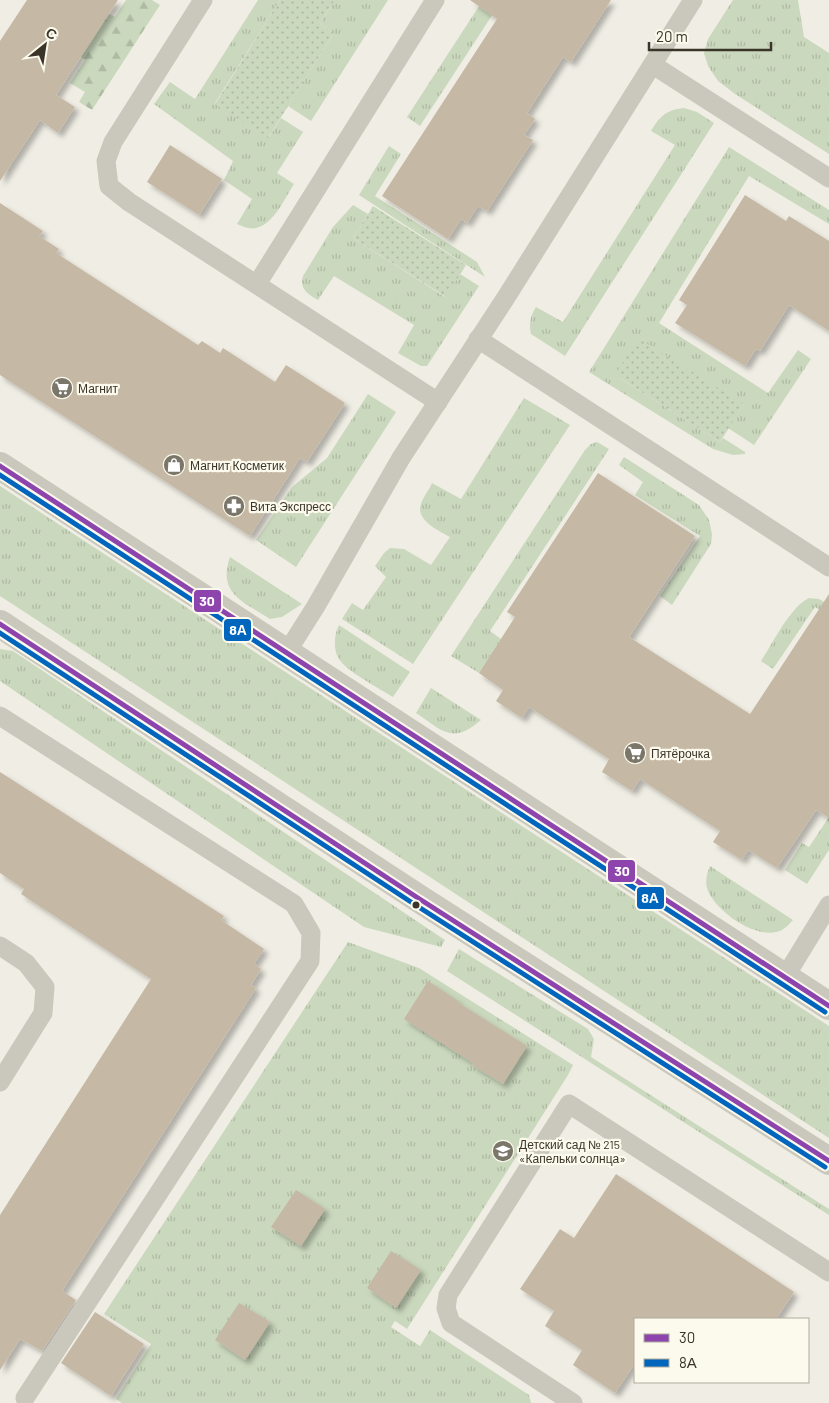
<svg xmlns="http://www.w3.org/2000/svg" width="829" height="1403" font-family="Barlow,sans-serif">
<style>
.grass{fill:url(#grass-tufts)}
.forest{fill:url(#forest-firs)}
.park{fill:url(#park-dots)}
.building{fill:#c5b8a4;filter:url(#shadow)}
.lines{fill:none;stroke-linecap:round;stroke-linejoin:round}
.lane{stroke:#cac7bc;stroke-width:19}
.street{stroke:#cac7bc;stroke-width:28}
.bus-1-casing{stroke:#fcfaec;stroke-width:9}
.bus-2-casing{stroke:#fcfaec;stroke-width:9}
.bus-1{stroke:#8e44ad;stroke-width:5}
.bus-2{stroke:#0065bd;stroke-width:5}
.bus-dot{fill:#3b3529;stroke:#fcfaec;stroke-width:2}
.labels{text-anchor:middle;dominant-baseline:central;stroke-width:4.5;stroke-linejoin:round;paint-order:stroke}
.poi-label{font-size:12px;fill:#3b3529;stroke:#fcfaec;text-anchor:start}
.line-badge{stroke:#fcfaec;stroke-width:2}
.badge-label{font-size:14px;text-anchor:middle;font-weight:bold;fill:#fff}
</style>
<defs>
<pattern id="grass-tufts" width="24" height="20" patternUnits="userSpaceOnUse" patternTransform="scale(1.25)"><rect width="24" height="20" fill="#cad8bd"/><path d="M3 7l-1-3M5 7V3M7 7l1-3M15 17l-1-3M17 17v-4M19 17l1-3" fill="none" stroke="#aebaa2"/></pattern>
<pattern id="forest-firs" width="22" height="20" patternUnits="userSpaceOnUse" patternTransform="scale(1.25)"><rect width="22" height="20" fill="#cad8bd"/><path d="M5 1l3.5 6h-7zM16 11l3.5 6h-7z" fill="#aebaa2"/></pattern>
<pattern id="park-dots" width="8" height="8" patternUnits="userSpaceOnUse" patternTransform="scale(1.25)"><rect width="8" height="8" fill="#cad8bd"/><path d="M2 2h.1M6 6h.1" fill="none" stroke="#aebaa2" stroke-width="1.8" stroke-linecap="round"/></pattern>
<filter id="shadow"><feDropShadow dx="4.5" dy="4.5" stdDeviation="2.5" flood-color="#0004"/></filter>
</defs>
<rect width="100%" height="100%" fill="#f0eee4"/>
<g class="grass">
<path d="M258,0H280L215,103L269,137L281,118L303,132L277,173L294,184C285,198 274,224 256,228C249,230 243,226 237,224L252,199L224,180L233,161L154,104L170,82L195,99Z"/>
<polygon points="335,0 388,0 311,121 288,106 334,33 320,24"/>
<polygon points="483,0 502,0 420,126 407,117"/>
<polygon points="733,0 798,0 804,37 829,53 829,154 735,94 718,81 708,66 704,53 708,39"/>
<path d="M684,108L697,112L714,123L565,356L531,334C529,323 530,317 536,307L563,322L675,145L651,131C660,116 666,110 684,108Z"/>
<polygon points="389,146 401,154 375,196 477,262 485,277 359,195"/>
<polygon points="729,147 829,210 829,224 749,176 659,323 768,393 798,350 811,359 754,445 728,428 744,404 615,375 720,442 723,438 745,452 745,454 733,455 713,449 589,372"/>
<path d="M353,205L368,214L353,238L445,297L460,274L479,286L427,366H421L398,353L414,325L334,276L318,300C308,294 299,289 303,276L333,227Z"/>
<polygon points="368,394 396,412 296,567 256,540 292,487 327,458"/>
<path d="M524,398L570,425L413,664L342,619L352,603L363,610L386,577L375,566L384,553L390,548L404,549L431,565L450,537C439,531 415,520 421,504C423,497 429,490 432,483L461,499Z"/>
<polygon points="597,442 609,449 490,631 501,639 479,673 451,656 585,450 591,444"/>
<polygon points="624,457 699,505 709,520 712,534 711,544 672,605 660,596 700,536 635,495 643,482 619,465"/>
<polygon points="0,486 829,1026 829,1138 0,596"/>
<path d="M230,557L302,604L282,617L270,619C244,602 217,594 230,557Z"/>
<path d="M809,598L819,599L829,605V616L815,607L773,669L761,661C773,643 790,607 809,598Z"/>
<path d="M339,625L410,672L393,697C380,689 346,671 339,659C333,650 334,634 339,625Z"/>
<polygon points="0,649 13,651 25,659 445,940 441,947 364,927 0,681"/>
<path d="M431,688L481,720C452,745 443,731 416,713Z"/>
<polygon points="829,817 829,850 807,884 785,870 802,843 809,847"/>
<path d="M710,866L793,920C790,923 786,928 782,930C758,942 714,911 707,888C705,881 707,873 710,866Z"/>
<polygon points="348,942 419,968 573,1065 568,1075 407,1329 395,1321 391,1327 420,1346 430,1330 529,1395 531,1403 122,1403 116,1399 151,1344 104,1314"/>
<polygon points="459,949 588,1029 594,1039 591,1057 829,1209 829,1215 447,971"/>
</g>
<polygon class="forest" points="126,0 152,0 160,5 92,110 79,102 85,92 70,83 85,60 80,56 107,13 115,17"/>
<g class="park">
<polygon points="280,0 335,0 320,24 334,33 268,138 215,104"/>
<polygon points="373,206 466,265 446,297 353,238"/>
<polygon points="638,338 744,404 720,442 615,375"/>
</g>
<g class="building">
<polygon points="27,0 118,0 56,95 75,107 58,133 40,120 0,181 0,41"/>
<polygon points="470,0 611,0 571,62 563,57 527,113 535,119 524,135 533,140 487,211 478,206 467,223 461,219 448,239 382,196 497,19"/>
<polygon points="170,145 222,179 199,215 147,182"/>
<polygon points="745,195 786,221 789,216 829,241 829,331 789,305 760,351 756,349 745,366 675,323 687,305 679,300"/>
<polygon points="0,203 43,231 39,236 59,249 56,253 198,345 202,341 220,353 223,348 275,382 286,365 345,403 307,462 300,458 250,536 0,375"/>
<polygon points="598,473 695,536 629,637 750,714 829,594 829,818 816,810 777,868 748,850 742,860 713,842 720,831 640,779 632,791 602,772 609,759 529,707 522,718 496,701 503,690 479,673 515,617 507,612"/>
<polygon points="0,772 224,916 221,920 264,949 254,964 261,969 251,985 256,988 62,1291 76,1300 42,1351 20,1339 0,1370 0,1215 151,979 21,894 24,889 0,873"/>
<polygon points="428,981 458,1001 457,1002 527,1046 503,1084 472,1065 473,1063 404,1019"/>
<polygon points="616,1174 794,1292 776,1319 635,1319 635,1363 615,1393 573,1365 582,1350 545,1326 554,1311 520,1289 560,1229 574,1238"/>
<polygon points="296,1190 325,1209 301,1246 271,1227"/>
<polygon points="391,1251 421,1270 396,1308 367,1288"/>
<polygon points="239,1303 270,1322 245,1360 215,1340"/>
<polygon points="95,1312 144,1344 111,1396 61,1363"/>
</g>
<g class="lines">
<g class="lane">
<polyline points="203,0 113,142 106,161 109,186 129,202 438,402"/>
<polyline points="653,65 829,178"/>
<polyline points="257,284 435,0"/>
<polyline points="478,339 829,567"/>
<polyline points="287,652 316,606 401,458 505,299 693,0"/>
<polyline points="0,716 294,904 311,933 310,961 25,1398"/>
<polyline points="0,946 26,963 45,987 43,1013 0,1082"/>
<polyline points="785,977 829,905"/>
<polyline points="573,1403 451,1323 446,1308 448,1295 569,1104 829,1272"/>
</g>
<g class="street">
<polyline points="0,466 829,1006"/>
<polyline points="0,624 418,898 829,1161"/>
</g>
<g class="bus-1-casing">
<g id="bus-1">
<polyline points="0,466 829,1006"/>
<polyline points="0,624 418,898 829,1161"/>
</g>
</g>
<g class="bus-2-casing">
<g id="bus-2">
<polyline points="0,475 825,1012"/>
<polyline points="0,633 414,904 825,1167"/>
</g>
</g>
<use href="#bus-1" class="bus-1"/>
<use href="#bus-2" class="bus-2"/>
</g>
<defs>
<g id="supermarket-disc" transform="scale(1.125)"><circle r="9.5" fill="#7a766a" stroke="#fcfaec"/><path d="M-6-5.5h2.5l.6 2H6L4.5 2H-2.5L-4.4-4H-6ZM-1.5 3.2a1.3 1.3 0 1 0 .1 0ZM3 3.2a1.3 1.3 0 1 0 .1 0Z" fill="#fff"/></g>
<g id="shop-disc" transform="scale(1.125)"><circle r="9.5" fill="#7a766a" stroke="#fcfaec"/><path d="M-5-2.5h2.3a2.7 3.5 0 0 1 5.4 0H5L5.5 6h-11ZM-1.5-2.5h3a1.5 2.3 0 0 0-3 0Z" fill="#fff"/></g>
<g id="pharmacy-disc" transform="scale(1.125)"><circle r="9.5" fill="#7a766a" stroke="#fcfaec"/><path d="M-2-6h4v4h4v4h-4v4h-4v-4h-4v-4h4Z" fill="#fff"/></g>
<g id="school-disc" transform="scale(1.125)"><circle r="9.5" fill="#7a766a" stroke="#fcfaec"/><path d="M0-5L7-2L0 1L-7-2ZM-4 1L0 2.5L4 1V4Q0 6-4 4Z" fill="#fff"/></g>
</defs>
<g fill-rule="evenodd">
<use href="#supermarket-disc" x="62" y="388"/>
<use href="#shop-disc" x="174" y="465"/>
<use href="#pharmacy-disc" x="234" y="506"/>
<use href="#supermarket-disc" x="635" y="753"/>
<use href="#school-disc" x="503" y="1151"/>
</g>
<circle class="bus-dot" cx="416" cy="905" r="4.5"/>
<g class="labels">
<g class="poi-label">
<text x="78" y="388">Магнит</text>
<text x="190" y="465">Магнит Косметик</text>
<text x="250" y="506">Вита Экспресс</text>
<text x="651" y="753">Пятёрочка</text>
<text x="519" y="1144">Детский сад № 215<tspan x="519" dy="14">«Капельки солнца»</tspan></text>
</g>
</g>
<g class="line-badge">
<rect x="193" y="589" width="29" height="24" rx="5" fill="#8e44ad"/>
<rect x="223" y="618" width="29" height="24" rx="5" fill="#0065bd"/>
<rect x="607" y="859" width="29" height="24" rx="5" fill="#8e44ad"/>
<rect x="636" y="886" width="29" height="24" rx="5" fill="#0065bd"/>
</g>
<g class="badge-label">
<text x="207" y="606">30</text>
<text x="238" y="635">8А</text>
<text x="622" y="876">30</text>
<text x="650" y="903">8А</text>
</g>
<rect x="634" y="1318" width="175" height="65" fill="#fcfaec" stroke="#afab9e"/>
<rect x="644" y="1334" width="25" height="8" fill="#8e44ad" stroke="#afab9e"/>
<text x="679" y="1343" font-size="15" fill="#3b3529">30</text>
<rect x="644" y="1359" width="25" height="8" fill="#0065bd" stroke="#afab9e"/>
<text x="679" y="1368" font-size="15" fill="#3b3529">8А</text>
<g transform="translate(45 45) rotate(30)" stroke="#fcfaec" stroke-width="4" paint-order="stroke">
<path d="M0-4L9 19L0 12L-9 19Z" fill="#3b3529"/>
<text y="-8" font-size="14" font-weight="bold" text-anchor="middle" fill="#3b3529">С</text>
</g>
<path d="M649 42v8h122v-8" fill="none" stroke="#3b3529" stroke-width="2.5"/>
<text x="656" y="42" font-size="15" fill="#3b3529" stroke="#fcfaec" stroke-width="4" paint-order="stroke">20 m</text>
</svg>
